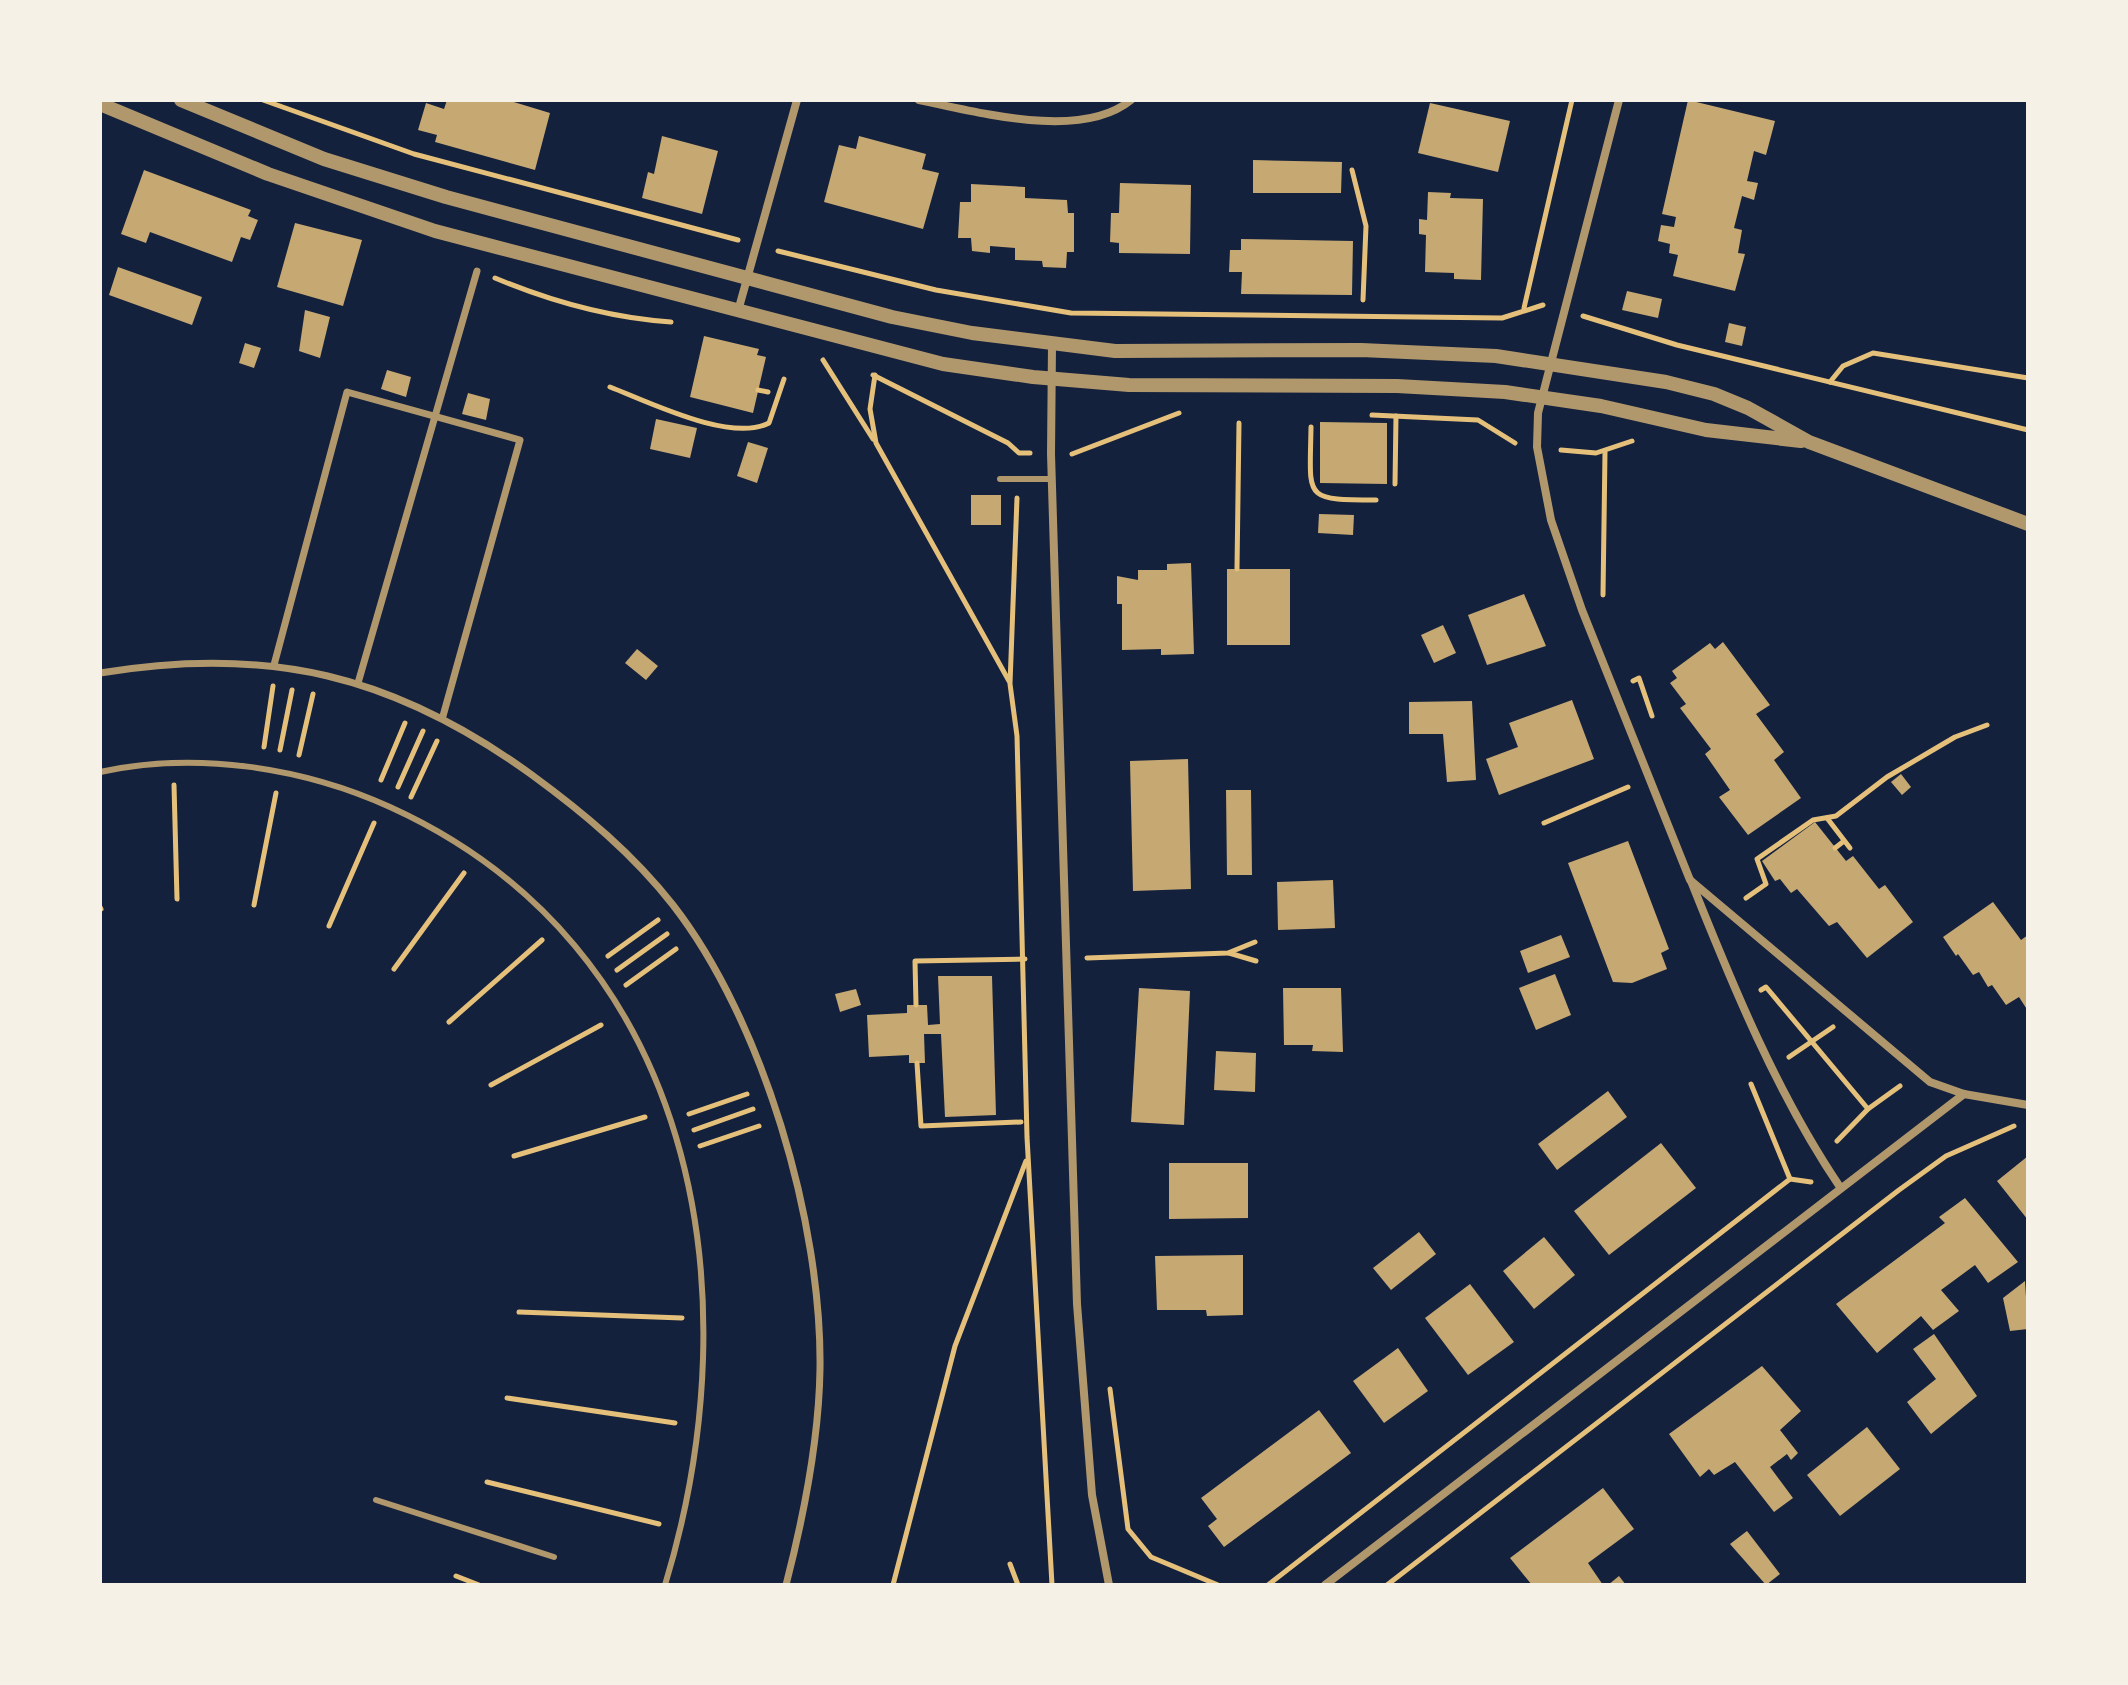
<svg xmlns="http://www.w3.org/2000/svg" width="2128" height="1685" font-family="'Golos Text',sans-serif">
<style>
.building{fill:#c6a872}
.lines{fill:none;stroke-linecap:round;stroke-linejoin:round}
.path{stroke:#e5c07b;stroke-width:5}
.service{stroke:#b1986c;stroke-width:6}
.pedestrian{stroke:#b1986c;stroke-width:7}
.minor{stroke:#b1986c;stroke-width:8}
.tertiary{stroke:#b1986c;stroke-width:14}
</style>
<rect width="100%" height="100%" fill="#14213d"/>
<g class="building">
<polygon points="447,100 507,100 550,113 535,170 435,142 437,135 418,130 426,103 444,109"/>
<polygon points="1688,100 1775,121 1766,155 1754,151 1747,181 1758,183 1754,200 1742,196 1734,228 1742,230 1738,253 1745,254 1735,291 1673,276 1678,255 1669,253 1670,244 1658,241 1661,225 1674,227 1676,217 1662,214"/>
<polygon points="1430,103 1510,121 1498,172 1418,153"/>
<polygon points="662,136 718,151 702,214 642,198 648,172 654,174"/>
<polygon points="859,136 926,154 922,169 939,173 923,229 824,202 839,145 856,149"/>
<polygon points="1253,160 1342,162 1341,193 1253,193"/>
<polygon points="144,170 251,210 248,216 258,220 250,240 241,237 232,262 150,232 146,243 121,234"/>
<polygon points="1120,183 1191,185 1190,254 1119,253 1119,243 1110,242 1111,213 1119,213"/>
<polygon points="971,184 1025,187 1025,198 1067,200 1068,213 1074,213 1074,252 1067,252 1066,268 1043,267 1042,261 1015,260 1015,248 990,246 990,253 972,251 971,238 958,238 960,202 971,202"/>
<polygon points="1428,192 1451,193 1450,198 1483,199 1481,280 1454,279 1454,273 1425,272 1426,235 1419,234 1419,219 1427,220"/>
<polygon points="295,223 362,240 343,306 277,287"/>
<polygon points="1241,239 1353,241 1352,295 1241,294 1242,272 1229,272 1230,250 1241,250"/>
<polygon points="118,267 202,297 192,325 109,295"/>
<polygon points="1627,291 1662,299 1658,318 1622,310"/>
<polygon points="305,310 330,317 320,358 299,351"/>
<polygon points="1729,323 1746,327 1742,346 1725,342"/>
<polygon points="704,336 759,349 757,355 766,357 753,413 690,397"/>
<polygon points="245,343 261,348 254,368 239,363"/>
<polygon points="387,370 411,377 406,397 381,389"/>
<polygon points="468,393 490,399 486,420 462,414"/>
<polygon points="656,419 697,428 690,458 650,449"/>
<polygon points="1320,422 1387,423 1387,484 1320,483"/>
<polygon points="748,442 768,448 757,483 737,476"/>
<rect x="971" y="495" width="30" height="30"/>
<polygon points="1319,514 1354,515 1353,535 1318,533"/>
<polygon points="1191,563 1194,654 1161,655 1161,649 1122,650 1122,604 1117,604 1117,576 1138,580 1138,570 1167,570 1167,564"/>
<rect x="1227" y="569" width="63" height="76"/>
<polygon points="1524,594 1546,646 1487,665 1468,615"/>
<polygon points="1443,625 1456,653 1434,663 1421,635"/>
<polygon points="1723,642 1770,705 1756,714 1784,752 1774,760 1801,798 1748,835 1719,797 1730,790 1705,754 1711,749 1680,708 1686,704 1670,683 1677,678 1672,671 1710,643 1715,649"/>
<polygon points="637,649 658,666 646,680 625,663"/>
<polygon points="1572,700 1594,759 1499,795 1486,759 1518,747 1509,723"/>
<polygon points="1472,701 1476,780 1447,782 1443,734 1409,734 1409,702"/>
<polygon points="1188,759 1191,889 1133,891 1130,761"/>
<polygon points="1901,774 1911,787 1902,795 1891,782"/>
<polygon points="1226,790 1251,790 1252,875 1227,875"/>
<polygon points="1815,822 1846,861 1853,856 1879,889 1885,885 1913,922 1867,958 1837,922 1829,926 1797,889 1791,893 1780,879 1775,881 1762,861"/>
<polygon points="1628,841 1669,949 1661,953 1667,969 1632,983 1613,982 1568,863"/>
<polygon points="1333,880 1335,928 1278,930 1277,882"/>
<polygon points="1993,902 2021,940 2028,935 2028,1011 2019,997 2006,1005 1992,985 1988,987 1979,972 1973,975 1958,954 1956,956 1943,937"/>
<polygon points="1561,935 1570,957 1528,973 1520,951"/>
<polygon points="1555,974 1571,1015 1536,1030 1519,988"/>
<polygon points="938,976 992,976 996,1115 945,1117 941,1034 924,1034 925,1063 909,1063 909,1055 869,1057 867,1015 907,1013 907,1005 927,1005 928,1025 940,1024"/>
<polygon points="1139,988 1190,991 1184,1125 1131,1122"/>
<polygon points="1283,988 1341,988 1343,1052 1312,1051 1313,1045 1284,1045"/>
<polygon points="856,989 861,1005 840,1012 835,994"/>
<polygon points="1216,1051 1256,1053 1255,1092 1214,1090"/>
<polygon points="1608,1091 1627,1117 1557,1170 1538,1144"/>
<polygon points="1661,1143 1696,1188 1609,1255 1574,1211"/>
<polygon points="2028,1156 2028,1220 1997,1181"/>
<polygon points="1169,1163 1248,1163 1248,1218 1169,1219"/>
<polygon points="1965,1198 2018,1262 1988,1283 1975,1265 1941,1290 1959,1311 1933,1330 1921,1316 1877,1353 1836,1304 1945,1223 1939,1217"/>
<polygon points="1419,1232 1436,1254 1391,1290 1373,1268"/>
<polygon points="1544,1237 1575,1275 1534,1309 1503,1271"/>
<polygon points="1243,1255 1243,1315 1207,1316 1206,1310 1157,1310 1155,1256"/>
<polygon points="2025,1281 2028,1329 2010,1331 2003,1298"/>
<polygon points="1470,1284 1514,1342 1468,1375 1425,1318"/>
<polygon points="1934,1334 1977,1396 1931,1434 1907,1402 1936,1379 1913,1349"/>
<polygon points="1398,1348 1428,1391 1384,1423 1353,1381"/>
<polygon points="1762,1366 1801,1411 1780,1430 1798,1453 1791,1460 1787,1454 1770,1467 1793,1498 1774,1512 1735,1462 1714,1475 1709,1469 1700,1477 1669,1434"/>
<polygon points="1319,1410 1351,1453 1224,1547 1208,1526 1217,1519 1201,1498"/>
<polygon points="1867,1427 1900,1469 1840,1516 1807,1475"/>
<polygon points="1603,1488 1634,1529 1588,1563 1603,1585 1532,1585 1510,1558"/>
<polygon points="1747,1531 1780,1574 1766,1585 1730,1544"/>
<polygon points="1619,1576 1626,1585 1608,1585"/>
</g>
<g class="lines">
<g class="path">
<polyline points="263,100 414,154 738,240"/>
<polyline points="1352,170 1366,226 1363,300"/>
<polyline points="778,251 936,290 1071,313 1502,318 1543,305"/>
<path d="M495,278C550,301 612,318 671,322"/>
<polyline points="1524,308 1572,100"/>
<polyline points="1583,316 1677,345 2028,430"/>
<polyline points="823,360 873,439"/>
<polyline points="873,375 1008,443 1019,453 1030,453"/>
<polyline points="875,375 870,409 876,443 1009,681"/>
<polyline points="1830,382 1843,366 1873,353 2028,378"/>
<path d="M610,387C649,402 731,443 769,423L784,379"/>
<polyline points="758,390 768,392"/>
<polyline points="1372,415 1478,420 1515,443"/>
<path d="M1311,427C1310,499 1302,500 1376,500"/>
<polyline points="1561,450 1596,453 1632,441"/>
<polyline points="1072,454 1179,413"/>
<polyline points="1395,484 1396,416"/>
<polyline points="1017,498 1010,684 1017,736 1027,1137 1052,1585"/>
<polyline points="1237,569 1239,423"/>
<polyline points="1603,595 1605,452"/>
<polyline points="1633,681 1639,678 1652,716"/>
<polyline points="264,747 273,686"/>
<polyline points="280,750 292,690"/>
<polyline points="299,755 313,694"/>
<polyline points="381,780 405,723"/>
<polyline points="174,785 177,899"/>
<polyline points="398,787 423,731"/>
<polyline points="411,797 437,741"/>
<polyline points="1827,818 1850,848"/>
<polyline points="1544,823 1628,787"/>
<polyline points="1835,848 1844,841"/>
<polyline points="1746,898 1766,884 1757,859 1813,820 1836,816 1887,777 1955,737 1987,725"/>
<polyline points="254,905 276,793"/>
<polyline points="100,907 101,909"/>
<polyline points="329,926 374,823"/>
<polyline points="1229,953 1256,961"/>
<polyline points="608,956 658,920"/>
<polyline points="1087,958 1228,953 1255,942"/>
<polyline points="394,969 464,873"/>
<polyline points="617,970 667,934"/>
<polyline points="626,985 676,949"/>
<polyline points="1761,990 1766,987 1868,1109 1837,1141"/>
<polyline points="916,1005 915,961 1025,959"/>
<polyline points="449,1022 542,940"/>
<polyline points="1789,1057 1833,1027"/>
<polyline points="917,1063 921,1126 1021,1122"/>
<polyline points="491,1085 601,1025"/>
<polyline points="1868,1109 1900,1086"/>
<polyline points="689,1114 747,1094"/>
<polyline points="694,1130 753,1109"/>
<polyline points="700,1146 759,1126"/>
<polyline points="514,1156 645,1117"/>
<polyline points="1790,1179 1811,1182"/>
<polyline points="519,1312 682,1318"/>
<polyline points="1110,1389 1128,1529 1151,1557 1218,1585"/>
<polyline points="507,1398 675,1423"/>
<polyline points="487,1482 659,1524"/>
<polyline points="1010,1564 1018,1585"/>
<polyline points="456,1576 479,1585"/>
<polyline points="893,1585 955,1346 1026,1161"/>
<polyline points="1268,1585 1790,1179 1751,1084"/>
<polyline points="1387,1585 1899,1190 1946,1156 2014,1126"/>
</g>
<g class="service">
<polyline points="1000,479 1052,479"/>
<path d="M100,772C195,751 302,767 390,807C696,946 755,1289 665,1585"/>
<polyline points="376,1500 554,1557"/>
</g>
<g class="pedestrian">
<polyline points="274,665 347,392 520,440 443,716"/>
<path d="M100,673C269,645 394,675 532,775C584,813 633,854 673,905C763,1021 822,1223 820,1369C819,1441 804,1515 786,1585"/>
<polyline points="358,683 477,271"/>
</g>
<g class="minor">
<path d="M919,100C978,112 1081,141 1131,100"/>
<polyline points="1619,100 1538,413 1537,447 1551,520 1582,610 1690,880 1930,1082 1964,1094 2028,1105"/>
<polyline points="738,311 797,100"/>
<polyline points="1052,345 1051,454 1077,1304 1092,1495 1109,1585"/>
<path d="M1691,881C1732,984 1777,1094 1840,1187"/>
<polyline points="1325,1585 1964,1094"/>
</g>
<g class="tertiary">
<polyline points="181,100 324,159 446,197 892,317 972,333 1115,351 1361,350 1496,356 1666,382 1714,394 1748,408 1809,442 2028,524"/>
<polyline points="100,104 268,174 435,231 943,364 1033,377 1129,385 1397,386 1505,392 1601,406 1706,430 1801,441"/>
</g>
</g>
<rect width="2128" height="1685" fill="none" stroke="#f6f1e7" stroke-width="204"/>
</svg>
